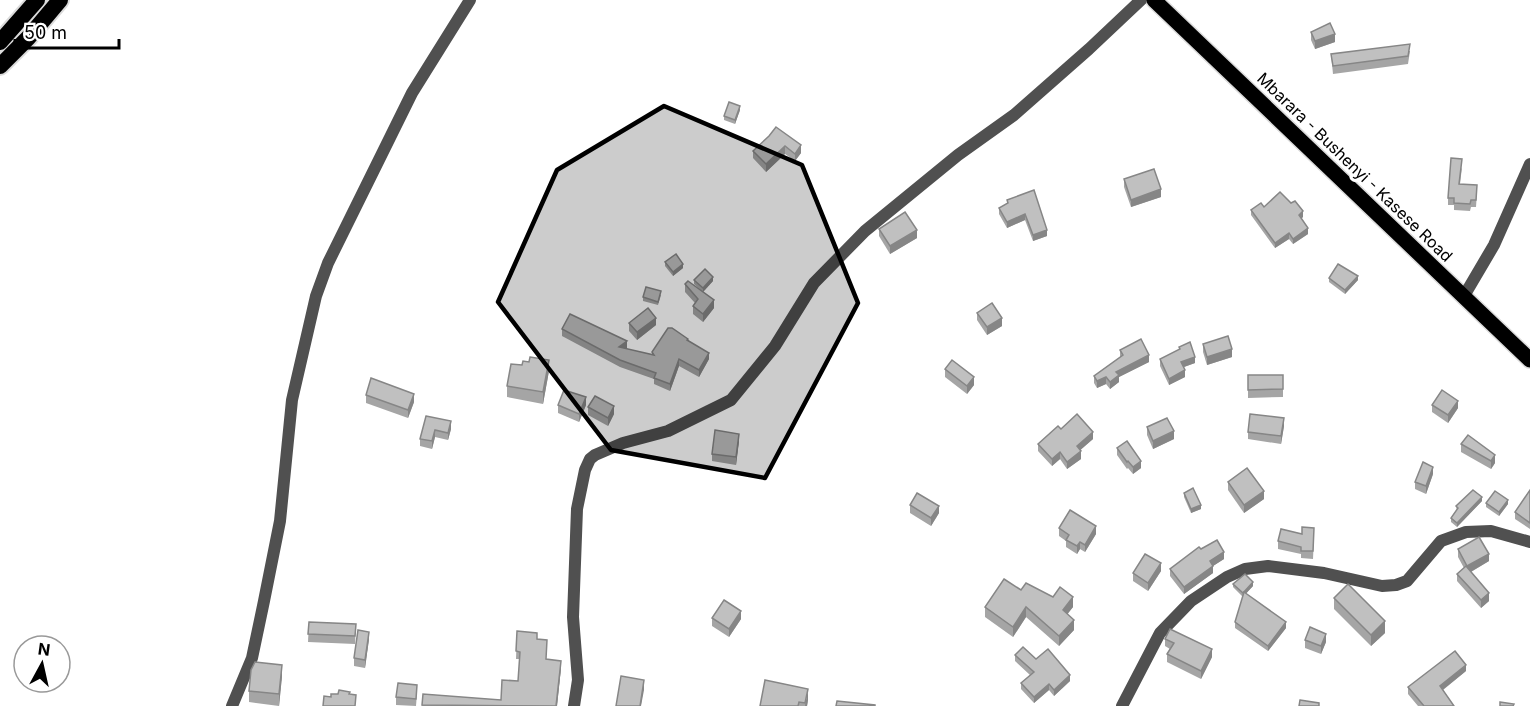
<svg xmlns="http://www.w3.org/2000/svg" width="1530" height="706" font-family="Inter,sans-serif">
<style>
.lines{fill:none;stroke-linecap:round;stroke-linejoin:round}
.primary-casing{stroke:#dbdbdb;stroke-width:18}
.trunk-casing{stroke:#dbdbdb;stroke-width:20}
.minor{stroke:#505050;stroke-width:12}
.primary{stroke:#000;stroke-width:15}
.trunk{stroke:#000;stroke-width:16}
.wall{fill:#a5a5a5}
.shaded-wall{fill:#868686}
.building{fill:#c0c0c0;stroke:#868686;stroke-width:1.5}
.marked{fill:#000;fill-opacity:0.2;stroke:#000;stroke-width:4.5;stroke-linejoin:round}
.labels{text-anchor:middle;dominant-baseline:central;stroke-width:6;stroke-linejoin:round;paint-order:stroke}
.street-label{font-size:16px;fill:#000;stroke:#fff}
</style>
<rect width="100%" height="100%" fill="#fff"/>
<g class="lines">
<g class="primary-casing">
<polyline id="primary" points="1154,0 1530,360"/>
</g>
<g class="trunk-casing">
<g id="trunk">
<polyline points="0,42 37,0"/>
<polyline points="0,66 28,38 60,0"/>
</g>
</g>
<g class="minor">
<polyline points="1464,296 1494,245 1530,164"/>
<polyline points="232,706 252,658 264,601 280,521 292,400 316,296 328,263 412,93 470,0"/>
<polyline points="574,706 578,680 573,617 577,509 585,470 590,459 595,455 623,443 668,431 731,400 775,346 814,283 865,231 958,155 1014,115 1089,49 1141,0"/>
<polyline points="1122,706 1160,633 1191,601 1227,577 1245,569 1268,566 1324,573 1382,586 1396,585 1407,581 1441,541 1466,532 1491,531 1530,542"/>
</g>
<use href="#primary" class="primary"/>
<use href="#trunk" class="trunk"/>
</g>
<g class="wall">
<polygon points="1311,32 1335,42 1315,49 1311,40"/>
<polygon points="1410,51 1408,64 1333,74 1331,54"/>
<polygon points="740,110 735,124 724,120 724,116"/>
<polygon points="769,136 801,153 795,161 785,154 766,172 753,158 753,151"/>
<polygon points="1462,167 1460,184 1477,192 1476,207 1471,207 1470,211 1454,210 1454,205 1448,205 1448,198"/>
<polygon points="1124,179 1161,197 1131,207 1124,187"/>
<polygon points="1034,190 1047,236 1033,241 1025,220 1007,228 999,214 999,208 1007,204 1007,200"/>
<polygon points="1264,207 1303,217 1301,218 1308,234 1293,244 1289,239 1275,248 1251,215 1251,210"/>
<polygon points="879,229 917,238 890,254 879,236"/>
<polygon points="665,262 683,268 673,276 665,266"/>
<polygon points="1329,278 1358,280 1345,294 1329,282"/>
<polygon points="694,280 713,281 703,292 694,284"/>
<polygon points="685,284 714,308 703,322 693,314 693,306 695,303 685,292"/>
<polygon points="661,295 658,305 643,301 643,297"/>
<polygon points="977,313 1002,326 987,335 977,320"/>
<polygon points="629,323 656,325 637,340 629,331"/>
<polygon points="562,329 627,348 626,349 652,355 652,352 688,341 709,359 699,377 679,366 670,391 654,384 654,379 620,367 562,336"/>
<polygon points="1203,344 1232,357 1207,365 1203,352"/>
<polygon points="1179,347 1195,363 1184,367 1185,377 1169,385 1160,366 1160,359 1179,350"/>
<polygon points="1120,350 1149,362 1119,377 1119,382 1110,389 1106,384 1097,388 1094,383 1094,376 1120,357"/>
<polygon points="945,369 974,385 967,394 945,377"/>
<polygon points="549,371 543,404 507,397 507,386"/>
<polygon points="1248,375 1283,375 1283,397 1248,398"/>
<polygon points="366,395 414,402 408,418 366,403"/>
<polygon points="558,405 586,405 579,422 558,413"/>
<polygon points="1432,405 1458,408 1448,423 1432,412"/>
<polygon points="588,407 614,414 608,426 588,415"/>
<polygon points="426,416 451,429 448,440 435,437 432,449 420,446 420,439"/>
<polygon points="1284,426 1281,444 1248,439 1248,432"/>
<polygon points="1147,427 1174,439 1153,449 1147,435"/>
<polygon points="1061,429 1093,439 1080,450 1081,459 1067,469 1060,459 1052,466 1038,451 1038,444"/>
<polygon points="739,441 736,465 712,461 712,454"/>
<polygon points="1461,444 1495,463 1491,469 1461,452"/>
<polygon points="1117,448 1141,468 1133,474 1128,468 1127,469 1117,455"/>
<polygon points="1433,474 1426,494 1415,489 1415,482"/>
<polygon points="1228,482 1264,499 1244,513 1228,490"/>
<polygon points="1530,490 1530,529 1515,519 1515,512"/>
<polygon points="1184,493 1201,509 1191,513 1184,497"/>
<polygon points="1482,501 1457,527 1451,522 1451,518 1457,510 1456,506"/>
<polygon points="1486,503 1508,504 1499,516 1486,507"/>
<polygon points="910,505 939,513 931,526 910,513"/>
<polygon points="1059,528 1096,534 1085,552 1080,549 1077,554 1066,547 1066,541 1059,536"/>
<polygon points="1302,534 1314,536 1313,559 1301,558 1301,554 1278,549 1278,541"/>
<polygon points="1201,549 1224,559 1213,566 1213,573 1184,594 1170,576 1170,569"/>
<polygon points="1458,549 1489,561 1471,572 1489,601 1481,608 1457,581 1457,574 1464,568 1458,557"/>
<polygon points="1161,571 1148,591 1133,581 1133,573"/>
<polygon points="1233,584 1253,586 1246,593 1286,628 1268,651 1235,628 1235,622 1243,597 1233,587"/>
<polygon points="1021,590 1053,597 1073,607 1067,614 1074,630 1059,646 1026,617 1013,637 985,617 985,607"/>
<polygon points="1334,598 1385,633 1371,646 1334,609"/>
<polygon points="712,618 741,619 729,637 712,626"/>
<polygon points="309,622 356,624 355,644 308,642"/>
<polygon points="517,631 537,639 546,659 561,668 557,706 422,706 423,694 501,700 518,681 520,659 516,659"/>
<polygon points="369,639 365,668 354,666 354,658"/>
<polygon points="1165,639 1212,657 1201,679 1167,662 1167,654 1170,649 1165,646"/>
<polygon points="1305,640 1326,642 1321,654 1305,648"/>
<polygon points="1015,655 1036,659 1070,681 1054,696 1049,690 1034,703 1021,689 1021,683 1030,675 1015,661"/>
<polygon points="1466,671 1443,690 1454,706 1418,706 1408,694 1408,687"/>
<polygon points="282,676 279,706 249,702 249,691"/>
<polygon points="417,693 416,706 396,705 396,697"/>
<polygon points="808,700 807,706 760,706"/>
</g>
<g class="shaded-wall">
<polygon points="1335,34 1335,42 1315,49 1315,41"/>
<polygon points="740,106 740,110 735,124 735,120"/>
<polygon points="801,145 801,153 795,161 795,154"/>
<polygon points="785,146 785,154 766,172 766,164"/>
<polygon points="1161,189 1161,197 1131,207 1131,200"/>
<polygon points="1303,211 1303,217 1299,221 1299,215"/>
<polygon points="1025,214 1025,220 1007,228 1007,222"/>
<polygon points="1308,228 1308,234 1293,244 1293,239"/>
<polygon points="917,230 917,238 890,254 890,246"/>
<polygon points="1047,230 1047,236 1033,241 1033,235"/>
<polygon points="1289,233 1289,239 1275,248 1275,243"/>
<polygon points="683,264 683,268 673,276 673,272"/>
<polygon points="1358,276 1358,280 1345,294 1345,290"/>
<polygon points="713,277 713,281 703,292 703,288"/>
<polygon points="714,300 714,308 703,322 703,314"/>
<polygon points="656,318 656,325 637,340 637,332"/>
<polygon points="1002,318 1002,326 987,335 987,327"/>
<polygon points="627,341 627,348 619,354 619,347"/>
<polygon points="1232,349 1232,357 1207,365 1207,357"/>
<polygon points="709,353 709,359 699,377 699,370"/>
<polygon points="1149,355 1149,362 1119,377 1119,382 1110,389 1110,382 1116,372"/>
<polygon points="1195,357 1195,363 1181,368 1181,362"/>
<polygon points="679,359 679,366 670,391 670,384"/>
<polygon points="549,360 549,371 543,404 543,392"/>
<polygon points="1185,370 1185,377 1169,385 1169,379"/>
<polygon points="974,377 974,385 967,394 967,386"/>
<polygon points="1106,377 1106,384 1097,388 1097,381"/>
<polygon points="414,394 414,402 408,418 408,410"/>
<polygon points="586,397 586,405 579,422 579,414"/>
<polygon points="1458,401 1458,408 1448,423 1448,415"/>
<polygon points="614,406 614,414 608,426 608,418"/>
<polygon points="1284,418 1284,426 1281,444 1281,436"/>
<polygon points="451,421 451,429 448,440 448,433"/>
<polygon points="435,430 435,437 432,449 432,441"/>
<polygon points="1174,431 1174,439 1153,449 1153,441"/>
<polygon points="1093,432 1093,439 1077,453 1077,446"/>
<polygon points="739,434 739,441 736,465 736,457"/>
<polygon points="1081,451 1081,459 1067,469 1067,462"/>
<polygon points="1060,452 1060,459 1052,466 1052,459"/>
<polygon points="1495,455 1495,463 1491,469 1491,461"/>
<polygon points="1141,461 1141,468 1133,474 1133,467"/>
<polygon points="1433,467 1433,474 1426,494 1426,486"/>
<polygon points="1264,491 1264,499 1244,513 1244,505"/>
<polygon points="1482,497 1482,501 1457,527 1457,523"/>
<polygon points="1508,500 1508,504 1499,516 1499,512"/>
<polygon points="1201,505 1201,509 1191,513 1191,509"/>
<polygon points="939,506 939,513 931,526 931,518"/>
<polygon points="1096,526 1096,534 1085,552 1085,545"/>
<polygon points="1080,542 1080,549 1077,554 1077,546"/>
<polygon points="1224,552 1224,559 1213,566 1213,573 1184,594 1184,587 1210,561"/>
<polygon points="1489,554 1489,561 1467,574 1467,566"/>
<polygon points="1161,563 1161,571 1148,591 1148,583"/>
<polygon points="1253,582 1253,586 1243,597 1243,593"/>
<polygon points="1489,593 1489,601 1481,608 1481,600"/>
<polygon points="1073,597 1073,607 1063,620 1063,610"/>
<polygon points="1026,607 1026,617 1013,637 1013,627"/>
<polygon points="741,611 741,619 729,637 729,629"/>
<polygon points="1074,620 1074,630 1059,646 1059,636"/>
<polygon points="1385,621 1385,633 1371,646 1371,635"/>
<polygon points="1286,622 1286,628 1268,651 1268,646"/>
<polygon points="369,632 369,639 365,668 365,660"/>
<polygon points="1326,634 1326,642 1321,654 1321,646"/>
<polygon points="1212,649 1212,657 1201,679 1201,671"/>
<polygon points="561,661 561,668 557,706 556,706"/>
<polygon points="282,665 282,676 279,706 279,694"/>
<polygon points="1466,665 1466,671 1440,692 1440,686"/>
<polygon points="1070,675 1070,681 1054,696 1054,690"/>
<polygon points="644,680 644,690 641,706 640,706"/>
<polygon points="1049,684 1049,690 1034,703 1034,697"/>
<polygon points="808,689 808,700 807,706 805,706"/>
</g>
<g class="building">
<polygon points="1330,23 1335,34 1315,41 1311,32"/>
<polygon points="1410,44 1408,56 1333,66 1331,54"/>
<polygon points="729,102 740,106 735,120 724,116"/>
<polygon points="776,127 801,145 795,154 785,146 766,164 753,151 769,136"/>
<polygon points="1451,158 1462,159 1459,184 1477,185 1476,200 1471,200 1470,204 1454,203 1454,198 1448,198"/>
<polygon points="1154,169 1161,189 1131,200 1124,179"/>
<polygon points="1034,190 1047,230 1033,235 1025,214 1007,222 999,208 1008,203 1007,200"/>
<polygon points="1280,192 1291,203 1295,201 1303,211 1299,215 1308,228 1293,239 1289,233 1275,243 1251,210 1261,203 1264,207"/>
<polygon points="905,212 917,230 890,246 879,229"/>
<polygon points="676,254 683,264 673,272 665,262"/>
<polygon points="1338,264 1358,276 1345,290 1329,278"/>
<polygon points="705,269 713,277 703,288 694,280"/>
<polygon points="688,281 714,300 703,314 693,306 698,299 685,284"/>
<polygon points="646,287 661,291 658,302 643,297"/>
<polygon points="992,303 1002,318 987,327 977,313"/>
<polygon points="648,308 656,318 637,332 629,323"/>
<polygon points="570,314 627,341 619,347 654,355 652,352 668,328 672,328 688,339 687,340 709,353 699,370 679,359 670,384 654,378 656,373 620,360 562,329"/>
<polygon points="1228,336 1232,349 1207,357 1203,344"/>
<polygon points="1141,339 1149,355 1116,372 1119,375 1110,382 1106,377 1097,381 1094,376 1123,355 1120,350"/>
<polygon points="1190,342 1195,357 1181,362 1185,370 1169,379 1160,359 1180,349 1179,347"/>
<polygon points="530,357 549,360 543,392 507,386 511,364 522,365 523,361 529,362"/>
<polygon points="952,360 974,377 967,386 945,369"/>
<polygon points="1248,375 1283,375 1283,389 1248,390"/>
<polygon points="371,378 414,394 408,410 366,395"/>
<polygon points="564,390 586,397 579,414 558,405"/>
<polygon points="1442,390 1458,401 1448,415 1432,405"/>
<polygon points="595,396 614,406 608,418 588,407"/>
<polygon points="1077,414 1093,432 1077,446 1081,451 1067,462 1060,452 1052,459 1038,444 1058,426 1061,429"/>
<polygon points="1250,414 1284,418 1281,436 1248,432"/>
<polygon points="426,416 451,421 448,433 435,430 432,441 420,439"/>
<polygon points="1167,418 1174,431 1153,441 1147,427"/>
<polygon points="715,430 739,434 736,457 712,454"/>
<polygon points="1468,435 1495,455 1491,461 1461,444"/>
<polygon points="1127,441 1141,461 1133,467 1128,461 1127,462 1117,448"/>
<polygon points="1423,462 1433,467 1426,486 1415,482"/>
<polygon points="1247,468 1264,491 1244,505 1228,482"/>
<polygon points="1193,488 1201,505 1191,509 1184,493"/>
<polygon points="1473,490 1482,497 1457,523 1451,518 1458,508 1456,506"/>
<polygon points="1530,490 1530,523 1515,512"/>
<polygon points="1495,491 1508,500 1499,512 1486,503"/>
<polygon points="917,493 939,506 931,518 910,505"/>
<polygon points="1070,510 1096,526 1085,545 1080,542 1077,546 1066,540 1069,535 1059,528"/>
<polygon points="1302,527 1314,528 1313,551 1301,551 1301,547 1278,541 1281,529 1302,534"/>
<polygon points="1479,537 1489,554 1467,566 1458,549"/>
<polygon points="1217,540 1224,552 1210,561 1213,566 1184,587 1170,569 1199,547 1201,549"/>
<polygon points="1145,554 1161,563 1148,583 1133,573"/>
<polygon points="1466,566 1489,593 1481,600 1457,574"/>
<polygon points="1245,574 1253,582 1243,593 1233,584"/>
<polygon points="1004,579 1021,590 1026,583 1053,597 1060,587 1073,597 1063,610 1074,620 1059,636 1026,607 1013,627 985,607"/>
<polygon points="1348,584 1385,621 1371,635 1334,598"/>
<polygon points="1244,592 1286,622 1268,646 1235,622"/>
<polygon points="724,600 741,611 729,629 712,618"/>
<polygon points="309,622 356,624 355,636 308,634"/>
<polygon points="1310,627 1326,634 1321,646 1305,640"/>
<polygon points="1170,629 1212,649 1201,671 1167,654 1174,643 1165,639"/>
<polygon points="358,630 369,632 365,660 354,658"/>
<polygon points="517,631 537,633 537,639 547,640 546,659 561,661 556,706 422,705 423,694 501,700 502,680 518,681 520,652 516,651"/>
<polygon points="1023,647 1036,659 1048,649 1070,675 1054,690 1049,684 1034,697 1021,683 1034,672 1015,655"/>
<polygon points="1455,651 1466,665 1440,686 1454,706 1424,706 1408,687"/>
<polygon points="255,662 282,665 279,694 249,691 251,670"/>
<polygon points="621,676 644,680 640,706 616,706"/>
<polygon points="765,680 808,689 805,703 799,702 798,706 760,706"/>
<polygon points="398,683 417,685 416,699 396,697"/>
<polygon points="339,690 350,692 349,694 356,695 355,706 323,706 324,696 331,697 331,694 338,694"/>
<polygon points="1300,700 1319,703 1319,706 1299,706"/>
<polygon points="837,701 875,705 875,706 836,706"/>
<polygon points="1500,702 1514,704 1513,706 1500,706"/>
</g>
<path class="marked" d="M664,106L802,165L858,303L765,478L611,450L498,302L557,170Z"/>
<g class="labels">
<g class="street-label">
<text transform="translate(1355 167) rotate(44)">Mbarara - Bushenyi - Kasese Road</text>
</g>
</g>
<g transform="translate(42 664) rotate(8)"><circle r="28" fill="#ffffff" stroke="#999999" stroke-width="1.5"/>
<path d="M0-4.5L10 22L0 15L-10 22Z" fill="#000000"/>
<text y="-9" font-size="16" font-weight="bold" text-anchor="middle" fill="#000000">N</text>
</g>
<path d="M15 39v9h104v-9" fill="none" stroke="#000000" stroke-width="3"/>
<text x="24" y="39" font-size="18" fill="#000000" stroke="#ffffff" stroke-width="4.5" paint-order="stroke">50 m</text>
</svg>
